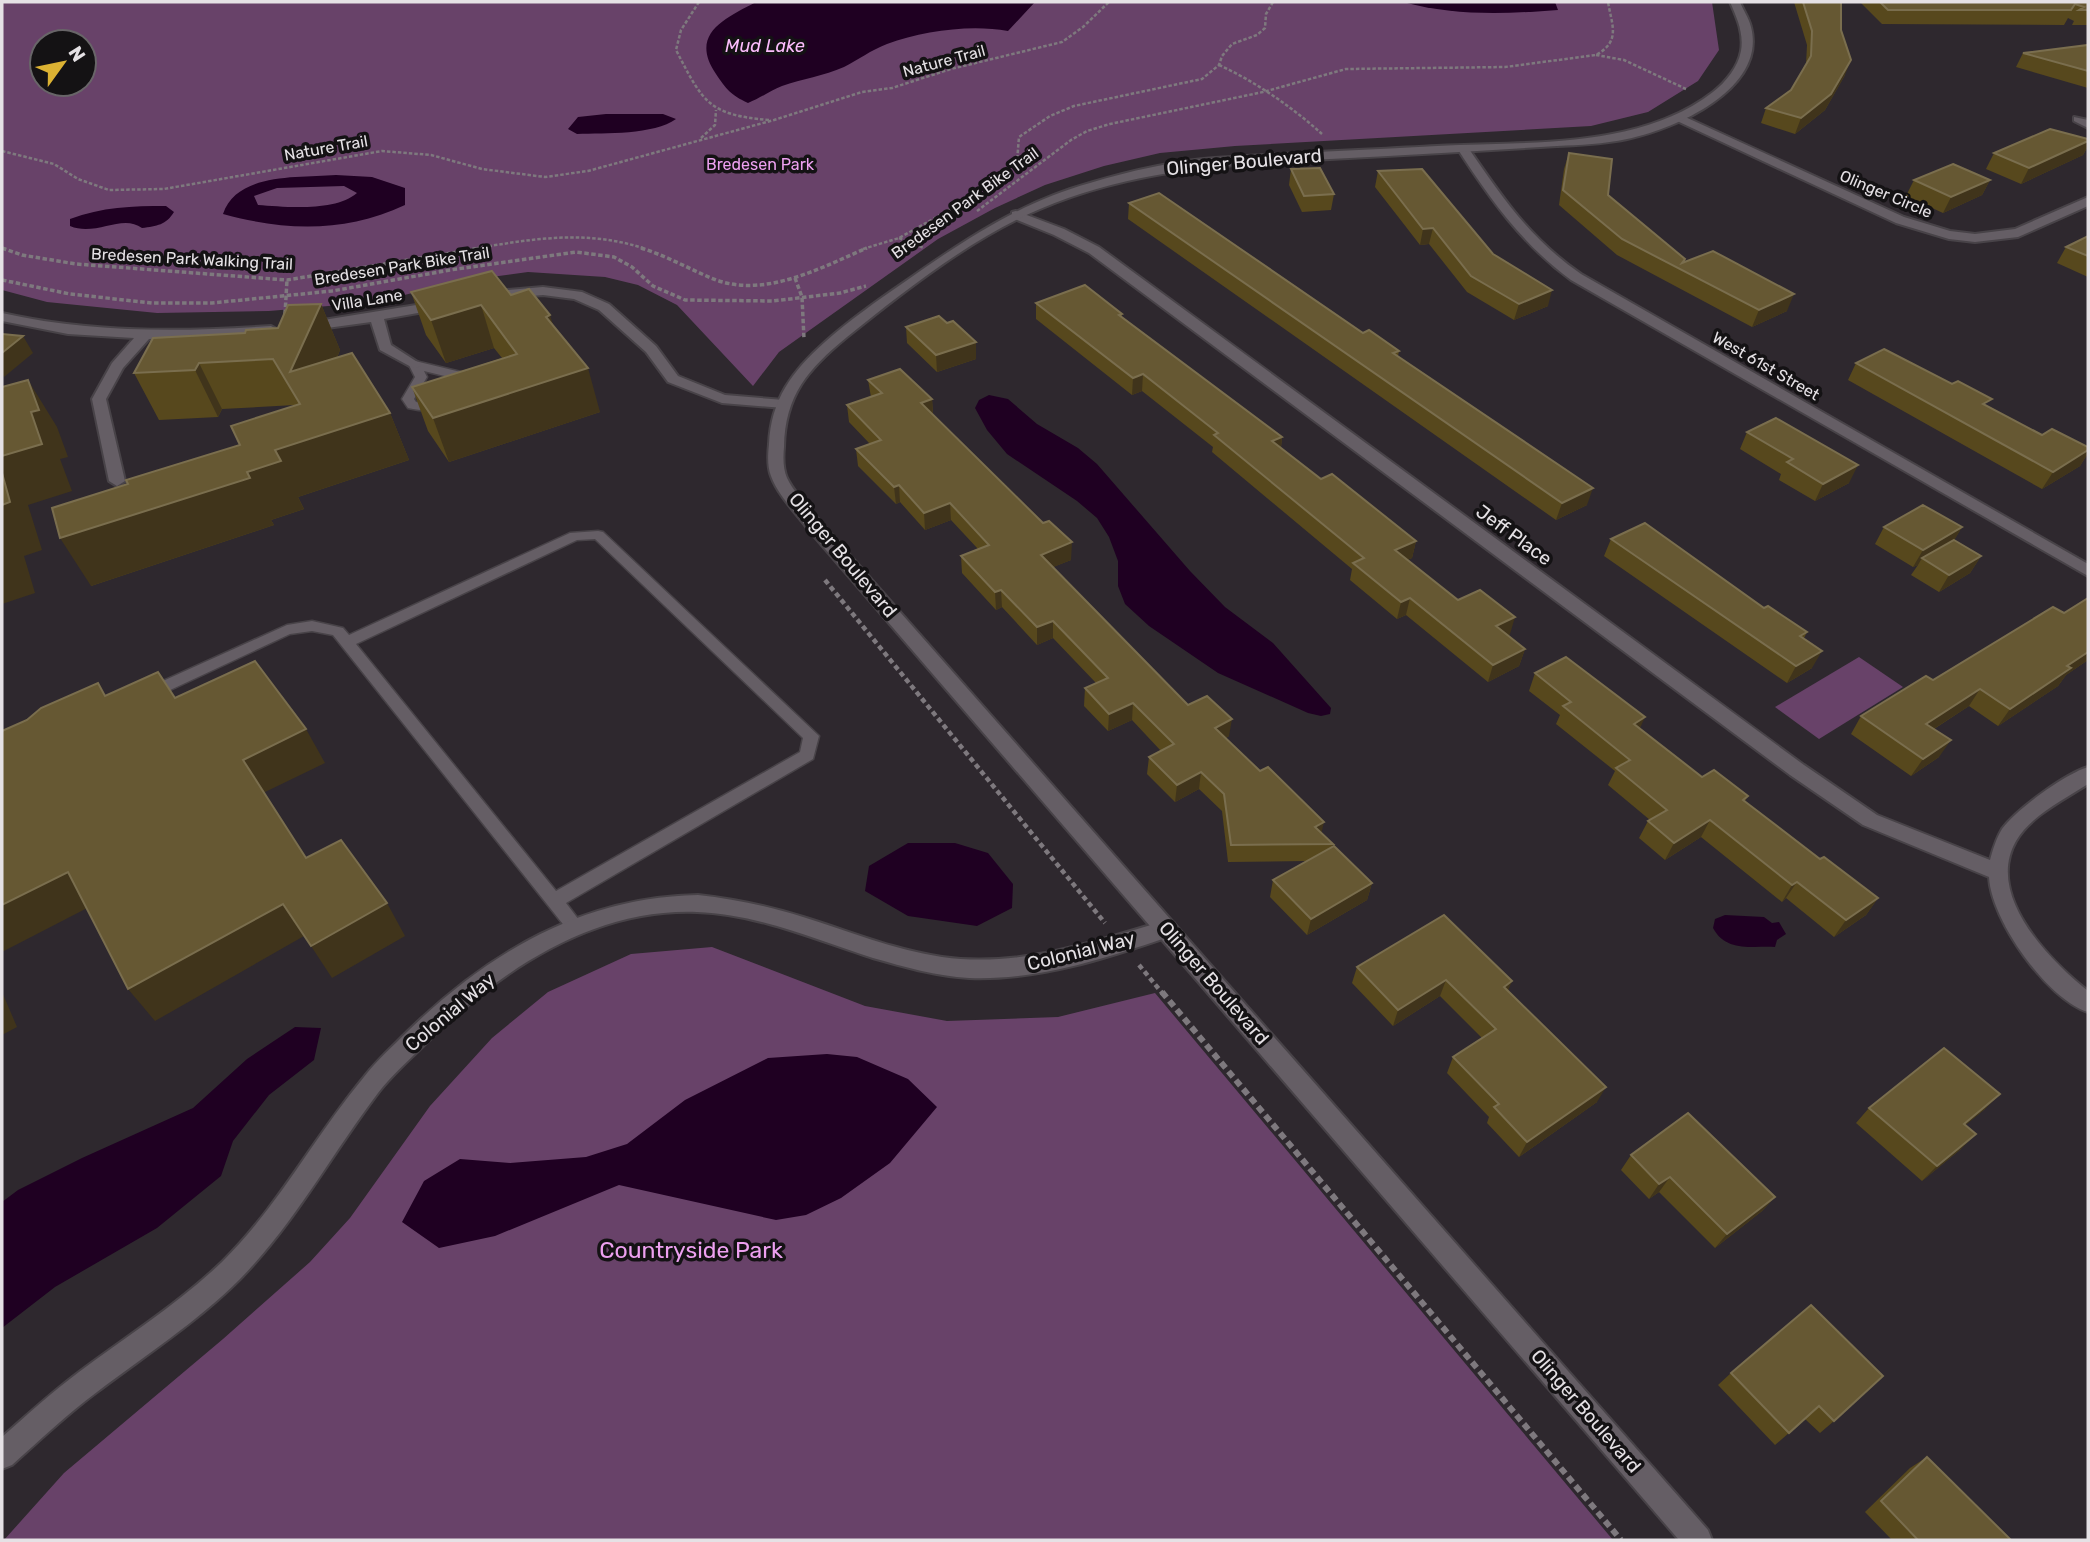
<svg xmlns="http://www.w3.org/2000/svg" width="2090" height="1542" font-family="Rubik,sans-serif">
<style>
.green{fill:#684269;fill-rule:evenodd}
.water{fill:#1f0022;fill-rule:evenodd}
.lines{fill:none;stroke-linecap:round;stroke-linejoin:round}
.service-casing{stroke:#484348;stroke-width:3}
.minor-casing{stroke:#484348;stroke-width:4}
.tertiary-casing{stroke:#484348;stroke-width:4}
.path-far3{stroke:#7e797e;stroke-width:2.5;stroke-dasharray:3.5 2;stroke-linecap:butt}
.path-far2{stroke:#7e797e;stroke-width:3.5;stroke-dasharray:4.5 2.5;stroke-linecap:butt}
.path-far1{stroke:#7e797e;stroke-width:4.5;stroke-dasharray:5 3.5;stroke-linecap:butt}
.path{stroke:#7e797e;stroke-width:6;stroke-dasharray:7 4.5;stroke-linecap:butt}
.service{fill:#655e65;fill-rule:evenodd}
.minor{fill:#655e65;fill-rule:evenodd}
.tertiary{fill:#655e65;fill-rule:evenodd}
.wall{fill:#57481d}
.shaded-wall{fill:#40341b}
.building{fill:#665833;stroke:#7a6e4e;stroke-width:2}
.labels{text-anchor:middle;dominant-baseline:central;stroke-width:7;stroke-linejoin:round;paint-order:stroke}
.far-street-label{font-size:16px;fill:#e5e1e5;stroke:#141214}
.far-park-label{font-size:16px;fill:#eda0f0;stroke:#141214}
.far-water-label{font-size:18px;font-style:italic;fill:#fbbcfc;stroke:#141214}
.street-label{font-size:19px;fill:#e5e1e5;stroke:#141214}
.near-park-label{font-size:23px;fill:#eda0f0;stroke:#141214}
</style>
<rect width="100%" height="100%" fill="#2e282e"/>
<g class="green">
<path d="M2,2H1712L1719,50L1698,81L1648,112L1591,126L1235,146L1160,153L1104,166L1045,185L995,208L938,239L779,352L753,386L677,305L638,285L605,277L528,272L461,281L376,302L269,311L157,313L47,302L2,290ZM42,42H84V84H42Z"/>
<polygon points="1859,657 1903,687 1819,739 1775,707"/>
<polygon points="712,947 865,1006 947,1021 1058,1017 1155,993 1613,1540 4,1540 64,1473 223,1339 310,1262 350,1218 430,1106 492,1038 548,992 631,954"/>
</g>
<g class="water">
<path d="M756,2H1035L1008,31C970,24 923,31 887,44C871,50 858,60 844,67C824,76 802,79 782,86C770,91 760,98 748,103C731,95 726,89 716,74C689,34 724,19 756,2Z"/>
<path d="M1403,2H1555L1558,10C1505,14 1454,16 1403,2Z"/>
<path d="M606,114H663L676,119C654,135 605,133 577,134L568,129L578,117Z"/>
<path d="M336,175L372,177L405,188V205C345,233 285,231 223,214C237,172 299,178 336,175ZM344,186L357,193C335,212 286,207 258,205L254,196L277,188Z"/>
<path d="M166,206L174,212C166,225 157,226 142,228C122,213 96,237 70,226V219C102,207 132,206 166,206Z"/>
<polygon points="989,395 1008,399 1037,424 1078,448 1097,464 1190,571 1225,607 1273,643 1331,708 1330,714 1321,716 1308,713 1218,673 1149,626 1125,604 1118,586 1118,561 1109,537 1097,518 1077,501 1007,454 987,430 975,408 979,400"/>
<polygon points="908,843 955,843 988,853 1013,884 1012,908 977,926 908,916 865,891 869,866"/>
<path d="M1725,915L1764,917L1772,923L1779,922L1786,934L1777,940L1775,947C1750,946 1726,952 1713,928L1715,919Z"/>
<polygon points="295,1027 321,1028 314,1060 269,1095 233,1141 221,1176 157,1228 55,1287 2,1328 2,1202 18,1190 82,1158 193,1108 247,1059"/>
<polygon points="827,1054 857,1057 908,1079 937,1107 890,1163 841,1198 806,1215 776,1220 619,1185 495,1236 439,1248 402,1222 424,1181 460,1159 510,1163 586,1157 627,1144 685,1100 768,1058"/>
</g>
<g class="lines">
<g class="service-casing">
<g id="service">
<path d="M415,361L465,373L474,383C462,410 434,414 408,408L402,399L415,377L409,365ZM424,371L457,379L462,384C454,402 435,405 416,402L414,399L427,377Z"/>
<path d="M598,531L603,532L819,736L813,759L566,903L585,928L582,933L576,935L570,933L333,635L312,631L290,634L153,698H143L141,694L143,690L287,625L312,621L343,628L349,635L570,533ZM595,539L803,738L800,752L556,891L356,644L577,540Z"/>
</g>
</g>
<g class="minor-casing">
<g id="minor">
<polygon points="1675,116 1683,116 1904,217 1950,231 1975,234 2015,229 2088,197 2088,206 2018,237 1975,242 1949,239 1896,223 1675,120"/>
<polygon points="2074,117 2088,120 2088,128 2074,121"/>
<path d="M1459,146H1467C1502,197 1529,238 1581,274L2088,564V576L1571,280C1522,244 1490,199 1457,148Z"/>
<path d="M1016,211L1064,229L1099,247L1804,765L1877,815L1990,860C1993,849 1996,839 2002,829C2017,809 2065,774 2088,767V784C2065,799 2030,816 2016,841C1985,895 2049,960 2088,991V1012C2047,999 1991,920 1989,877L1863,825L1790,775L1089,253L1054,235L1012,218V212Z"/>
<polygon points="543,287 582,292 609,304 656,346 678,376 725,395 784,400 791,404 784,408 722,403 668,382 646,352 599,310 574,299 543,295 484,300 477,296 484,292"/>
<polygon points="441,301 448,305 446,308 384,319 391,345 422,365 415,369 380,350 371,322 305,331 298,327 305,323"/>
<path d="M2,313C91,333 180,332 271,326L278,330L271,334L149,339L123,368L106,399L125,481L117,486L109,481L92,399L112,363L134,338L68,334L2,321Z"/>
<path d="M698,895C734,899 768,906 803,917C849,931 894,950 942,957C1019,968 1094,942 1167,920L1174,923L1178,929L1174,935C1110,957 1039,981 969,978C936,976 905,967 873,958C816,940 758,914 697,912C590,908 495,974 422,1047C407,1062 391,1076 378,1093C331,1155 295,1223 240,1279C197,1322 146,1355 97,1392C67,1414 40,1440 12,1465L2,1469V1437C27,1415 52,1392 79,1372C127,1336 178,1304 222,1262C278,1207 314,1137 364,1077C377,1060 393,1046 408,1031C489,952 583,897 698,895Z"/>
</g>
</g>
<g class="tertiary-casing">
<path id="tertiary" d="M1730,2H1740C1743,10 1749,18 1751,27C1767,89 1675,129 1627,139C1604,144 1580,145 1557,146C1481,151 1406,155 1330,159C1231,164 1133,169 1040,209C973,237 904,291 847,337C808,369 785,395 784,447C783,457 783,469 787,478C795,494 808,507 819,520L1708,1530L1712,1540H1679L807,528C795,512 778,495 771,476C767,466 768,454 769,444C771,400 792,371 825,342C850,320 878,300 906,281C964,240 1021,202 1090,183C1130,171 1173,161 1215,158C1289,153 1363,150 1437,146C1527,141 1638,150 1713,92C1726,82 1738,67 1741,51C1744,33 1737,18 1730,2Z"/>
</g>
<g class="path-far3">
<path d="M699,2L681,30L676,50C703,102 708,115 769,120"/>
<polyline points="1596,55 1624,60 1686,89"/>
<path d="M1219,65C1256,82 1292,107 1322,134"/>
<polyline points="701,138 715,125 716,110"/>
<polyline points="2,151 54,164 78,179 109,190 164,189 382,151 431,155 482,169 545,177 588,171 774,120 862,92 892,88 951,69 1062,42 1083,27 1109,2"/>
<path d="M977,211L1071,140L1087,131L1110,124L1263,92L1346,69L1505,67L1596,55C1621,41 1612,26 1608,2"/>
<polyline points="899,238 924,248"/>
<polyline points="2,248 6,249"/>
<path d="M472,249C532,239 586,229 646,249"/>
<polyline points="863,249 899,238 969,199 1017,161 1019,137 1050,116 1074,106 1202,79 1219,65 1222,56 1232,44 1257,35 1265,28 1266,14 1273,2"/>
</g>
<g class="path-far2">
<polyline points="2,248 22,255 76,264 287,280 482,248"/>
<path d="M641,248C667,256 691,270 716,280C767,298 822,267 867,248"/>
<polyline points="795,278 802,297 804,339"/>
<polyline points="2,280 70,294 152,303 212,303 332,291 450,270 576,252 614,257 632,267 653,286 685,300 773,301 840,293 866,286"/>
<polyline points="285,314 287,280"/>
</g>
<g class="path-far1">
<polyline points="825,580 1105,923"/>
<polyline points="1139,965 1163,994"/>
</g>
<polyline class="path" points="1162,992 1621,1540"/>
<use href="#service" class="service"/>
<use href="#minor" class="minor"/>
<use href="#tertiary" class="tertiary"/>
</g>
<g class="wall">
<polygon points="1794,2 1841,2 1841,30 1845,75 1825,110 1795,134 1761,123 1766,108 1791,90 1806,65 1807,45"/>
<polygon points="1860,2 2088,2 2088,25 2072,25 2074,21 2068,18 2064,25 1882,24"/>
<polygon points="2088,45 2088,88 2016,67 2023,53"/>
<polygon points="2088,139 2088,146 2083,155 2021,184 1986,169 1994,153"/>
<polygon points="1569,153 1608,195 1685,259 1684,262 1787,311 1752,327 1617,255 1559,205 1564,169"/>
<polygon points="1291,169 1334,194 1331,210 1302,212 1289,185"/>
<polygon points="1378,171 1493,254 1548,306 1514,320 1467,292 1429,244 1420,245 1375,187"/>
<polygon points="1914,180 1990,180 1982,195 1943,213 1906,196"/>
<polygon points="1129,203 1363,333 1399,351 1398,356 1587,505 1556,520 1128,219"/>
<polygon points="2088,236 2088,277 2057,263 2066,247"/>
<polygon points="411,292 511,295 553,325 600,412 449,462 428,431 412,387 502,358 494,348 446,363 426,335"/>
<polygon points="1036,303 1122,314 1122,317 1282,437 1281,448 1321,479 1416,541 1412,558 1407,560 1458,600 1510,634 1508,635 1525,649 1519,666 1488,682 1406,615 1397,619 1350,580 1352,569 1212,452 1213,447 1142,391 1132,395 1036,319"/>
<polygon points="321,304 340,350 337,358 390,413 409,460 298,497 304,509 271,520 274,525 91,586 128,484 240,445 295,405 222,409 218,417 159,420 134,373 245,333 278,328"/>
<polygon points="906,327 976,359 937,372 907,343"/>
<polygon points="1856,363 1988,406 2042,435 2088,447 2088,453 2080,466 2042,489 1848,380"/>
<polygon points="868,380 932,399 933,415 1071,560 1053,567 1188,705 1229,736 1226,738 1333,844 1332,847 1372,883 1367,900 1307,935 1270,897 1273,880 1306,861 1228,862 1222,811 1199,789 1175,802 1147,774 1149,757 1161,751 1132,720 1108,731 1084,706 1085,688 1096,683 1053,638 1037,645 1002,607 996,610 962,573 961,556 978,549 951,520 925,530 900,502 896,504 858,466 856,449 870,444 849,422 847,405 871,397"/>
<polygon points="1747,432 1849,483 1815,501 1779,480 1781,474 1740,449"/>
<polygon points="1884,527 1962,527 1954,540 1981,556 1970,573 1939,592 1911,575 1918,565 1913,567 1875,544"/>
<polygon points="1611,539 1764,608 1807,632 1804,638 1812,668 1787,683 1604,556"/>
<polygon points="2088,598 2088,660 2066,675 2058,686 1998,726 1969,706 1934,729 1939,757 1911,776 1851,734 1861,716 2064,613"/>
<polygon points="1535,673 1640,729 1702,777 1748,796 1745,801 1820,859 1878,898 1866,915 1834,937 1786,898 1782,902 1701,837 1665,860 1639,838 1648,821 1650,820 1608,785 1615,771 1556,724 1560,715 1529,691"/>
<polygon points="1444,915 1508,991 1597,1102 1519,1157 1487,1123 1489,1117 1447,1073 1453,1057 1482,1038 1440,996 1393,1026 1352,983 1357,967"/>
<polygon points="1869,1108 1985,1109 1965,1125 1961,1149 1922,1181 1856,1123"/>
<polygon points="1631,1155 1775,1197 1762,1211 1715,1248 1659,1192 1649,1199 1621,1170"/>
<polygon points="1811,1305 1834,1421 1820,1433 1805,1419 1775,1445 1718,1385 1731,1373"/>
<polygon points="1927,1457 2011,1540 1892,1540 1865,1512 1910,1468"/>
</g>
<g class="shaded-wall">
<polygon points="1851,60 1845,75 1825,110 1795,134 1801,118"/>
<polygon points="2088,141 2088,146 2083,155 2021,184 2029,168"/>
<polygon points="1990,180 1982,195 1943,213 1951,197"/>
<polygon points="1433,228 1429,244 1420,245 1423,229"/>
<polygon points="1552,290 1548,306 1514,320 1519,304"/>
<polygon points="1794,294 1787,311 1752,327 1759,310"/>
<polygon points="321,304 340,350 311,419 290,372"/>
<polygon points="481,305 494,348 446,363 431,320"/>
<polygon points="550,315 563,358 546,317"/>
<polygon points="23,336 33,353 4,377 2,373 2,353"/>
<polygon points="976,342 976,359 937,372 936,355"/>
<polygon points="199,363 222,409 218,417 195,370"/>
<polygon points="588,368 600,412 449,462 433,418"/>
<polygon points="1143,374 1142,391 1132,395 1133,378"/>
<polygon points="28,380 57,427 68,457 60,459 72,491 28,505 42,550 24,556 35,593 2,604 2,456 31,412"/>
<polygon points="932,399 933,416 921,403"/>
<polygon points="390,413 409,460 298,497 304,509 271,520 274,525 91,586 60,538 247,472 275,450"/>
<polygon points="1282,437 1280,454 1272,441"/>
<polygon points="2088,450 2088,453 2080,466 2042,489 2053,472"/>
<polygon points="1858,465 1849,483 1815,501 1823,484"/>
<polygon points="899,485 900,502 896,504 894,487"/>
<polygon points="1593,488 1587,505 1556,520 1562,503"/>
<polygon points="950,503 951,520 925,530 924,513"/>
<polygon points="1962,527 1952,544 1922,558 1918,565 1913,567 1923,550"/>
<polygon points="1416,541 1412,558 1391,568 1395,550"/>
<polygon points="1072,542 1071,560 1041,572 1041,555"/>
<polygon points="1981,556 1970,573 1939,592 1949,575"/>
<polygon points="1001,590 1002,607 996,610 995,592"/>
<polygon points="1410,598 1406,615 1397,619 1401,602"/>
<polygon points="1515,617 1510,634 1491,644 1496,626"/>
<polygon points="1053,621 1053,638 1037,645 1037,627"/>
<polygon points="1525,649 1519,666 1488,682 1493,665"/>
<polygon points="1822,651 1812,668 1787,683 1796,666"/>
<polygon points="2088,652 2088,660 2066,675 2058,686 1998,726 2010,709 2067,666"/>
<polygon points="1980,689 1969,706 1915,741 1926,724"/>
<polygon points="1133,703 1132,720 1108,731 1109,714"/>
<polygon points="1645,717 1637,735 1634,724"/>
<polygon points="1232,719 1229,736 1213,745 1215,728"/>
<polygon points="306,729 325,763 263,793 243,760"/>
<polygon points="1951,740 1939,757 1911,776 1923,759"/>
<polygon points="1201,772 1199,789 1175,802 1177,785"/>
<polygon points="1710,820 1701,837 1665,860 1674,843"/>
<polygon points="1324,822 1320,839 1315,827"/>
<polygon points="68,872 95,904 2,952 2,905"/>
<polygon points="1797,882 1786,898 1782,902 1792,885"/>
<polygon points="1372,883 1367,900 1307,935 1311,919"/>
<polygon points="1878,898 1866,915 1834,937 1846,920"/>
<polygon points="387,903 405,936 332,978 311,946"/>
<polygon points="283,904 304,936 155,1021 128,989"/>
<polygon points="1446,980 1440,996 1393,1026 1398,1010"/>
<polygon points="1512,981 1505,998 1504,987"/>
<polygon points="2,992 17,1027 2,1035"/>
<polygon points="1606,1087 1597,1102 1519,1157 1527,1142"/>
<polygon points="2000,1094 1985,1109 1949,1139 1964,1124"/>
<polygon points="1976,1134 1961,1149 1922,1181 1937,1166"/>
<polygon points="1670,1177 1659,1192 1649,1199 1659,1184"/>
<polygon points="1775,1197 1762,1211 1715,1248 1727,1234"/>
</g>
<g class="building">
<polygon points="1803,2 1841,2 1841,30 1851,60 1831,94 1801,118 1766,108 1791,90 1811,56 1812,31"/>
<polygon points="1880,2 2088,2 2088,10 2079,10 2084,7 2075,4 2071,10 1888,10"/>
<polygon points="2088,45 2088,71 2023,53"/>
<polygon points="2050,129 2088,139 2088,141 2029,168 1994,153"/>
<polygon points="1569,153 1612,159 1608,195 1685,259 1682,263 1713,251 1794,294 1759,310 1622,239 1563,190"/>
<polygon points="1953,164 1990,180 1951,197 1914,180"/>
<polygon points="1320,168 1334,194 1304,196 1291,169"/>
<polygon points="1422,169 1493,254 1552,290 1519,304 1471,276 1433,228 1423,229 1378,171"/>
<polygon points="1159,193 1363,333 1369,330 1399,351 1393,353 1593,488 1562,503 1129,203"/>
<polygon points="2088,236 2088,256 2066,247"/>
<polygon points="492,271 511,295 529,289 550,315 546,317 588,368 433,418 412,387 517,354 481,305 431,320 411,292"/>
<polygon points="1085,285 1122,314 1119,315 1282,437 1272,441 1321,479 1332,474 1416,541 1395,550 1458,600 1480,590 1515,617 1496,626 1525,649 1493,665 1410,598 1401,602 1353,563 1364,558 1214,435 1218,433 1143,374 1133,378 1036,303"/>
<polygon points="321,304 290,372 352,353 390,413 275,450 281,461 247,472 250,478 60,538 52,508 128,484 126,480 240,445 231,426 300,404 273,359 199,363 195,370 134,373 153,338 245,333 246,330 278,328 288,305"/>
<polygon points="939,316 947,323 953,321 976,342 936,355 906,327"/>
<polygon points="2,334 23,336 2,353"/>
<polygon points="1884,349 1952,384 1958,381 1992,399 1983,404 2042,435 2052,429 2088,447 2088,450 2053,472 1856,363"/>
<polygon points="900,369 932,399 921,403 1043,523 1049,521 1072,542 1041,555 1188,705 1207,696 1232,719 1215,728 1260,771 1268,767 1324,822 1315,827 1333,844 1231,845 1224,794 1201,772 1177,785 1149,757 1174,744 1133,703 1109,714 1085,688 1108,678 1053,621 1037,627 1001,590 995,592 961,556 989,545 950,503 924,513 899,485 894,487 856,449 881,440 847,405 882,393 868,380"/>
<polygon points="28,380 39,410 31,412 42,444 2,456 2,387"/>
<polygon points="1776,418 1858,465 1823,484 1787,462 1793,459 1747,432"/>
<polygon points="2,473 10,502 2,505"/>
<polygon points="1923,505 1962,527 1923,550 1884,527"/>
<polygon points="1645,523 1764,608 1768,606 1807,632 1800,636 1822,651 1796,666 1611,539"/>
<polygon points="1954,540 1981,556 1949,575 1922,558"/>
<polygon points="2088,598 2088,652 2067,666 2071,668 2010,709 1980,689 1926,724 1951,740 1923,759 1861,716 1926,676 1933,680 2053,607 2064,613"/>
<polygon points="1566,657 1645,717 1634,724 1702,777 1714,770 1748,796 1743,800 1820,859 1824,857 1878,898 1846,920 1797,882 1792,885 1710,820 1674,843 1648,821 1667,810 1616,768 1630,760 1563,706 1571,702 1535,673"/>
<polygon points="255,661 306,729 243,760 306,858 341,840 387,903 311,946 283,904 128,989 68,872 2,905 2,731 27,720 41,708 98,683 105,696 158,672 175,698"/>
<polygon points="1334,846 1372,883 1311,919 1273,880"/>
<polygon points="1444,915 1512,981 1504,987 1606,1087 1527,1142 1494,1107 1499,1104 1453,1057 1496,1029 1446,980 1398,1010 1357,967"/>
<polygon points="1944,1048 2000,1094 1964,1124 1976,1134 1937,1166 1869,1108"/>
<polygon points="1688,1113 1775,1197 1727,1234 1670,1177 1659,1184 1631,1155"/>
<polygon points="1811,1305 1883,1376 1834,1421 1819,1406 1789,1433 1731,1373"/>
<polygon points="1927,1457 2011,1540 1918,1540 1881,1501"/>
</g>
<g class="labels">
<g class="far-street-label">
<text transform="translate(944 61) rotate(-15)">Nature Trail</text>
<text transform="translate(326 148) rotate(-10)">Nature Trail</text>
<text transform="translate(1886 194) rotate(23)">Olinger Circle</text>
<text transform="translate(965 203) rotate(-36)">Bredesen Park Bike Trail</text>
<text transform="translate(192 259) rotate(3)">Bredesen Park Walking Trail</text>
<text transform="translate(402 266) rotate(-9)">Bredesen Park Bike Trail</text>
<text transform="translate(367 300) rotate(-9)">Villa Lane</text>
<text transform="translate(1766 366) rotate(30)">West 61st Street</text>
</g>
<g class="far-park-label">
<text x="760" y="164">Bredesen Park</text>
</g>
<g class="far-water-label">
<text x="765" y="46">Mud Lake</text>
</g>
<g class="street-label">
<text transform="translate(1244 162) rotate(-5)">Olinger Boulevard</text>
<text transform="translate(1514 535) rotate(36)">Jeff Place</text>
<text transform="translate(843 555) rotate(50)">Olinger Boulevard</text>
<text transform="translate(1081 951) rotate(-14)">Colonial Way</text>
<text transform="translate(1214 983) rotate(49)">Olinger Boulevard</text>
<text transform="translate(450 1012) rotate(-40)">Colonial Way</text>
<text transform="translate(1586 1411) rotate(49)">Olinger Boulevard</text>
</g>
<g class="near-park-label">
<text x="691" y="1250">Countryside Park</text>
</g>
</g>
<rect width="2090" height="1542" fill="none" stroke="#e5e1e5" stroke-width="7"/>
<g transform="translate(63 63) rotate(57)"><circle r="33" fill="#141214" stroke="#686568" stroke-width="2"/>
<path d="M0-5L12 26L0 18L-12 26Z" fill="#dcb233"/>
<text y="-10" font-size="19" font-weight="bold" text-anchor="middle" fill="#e5e1e5">N</text>
</g>
</svg>
